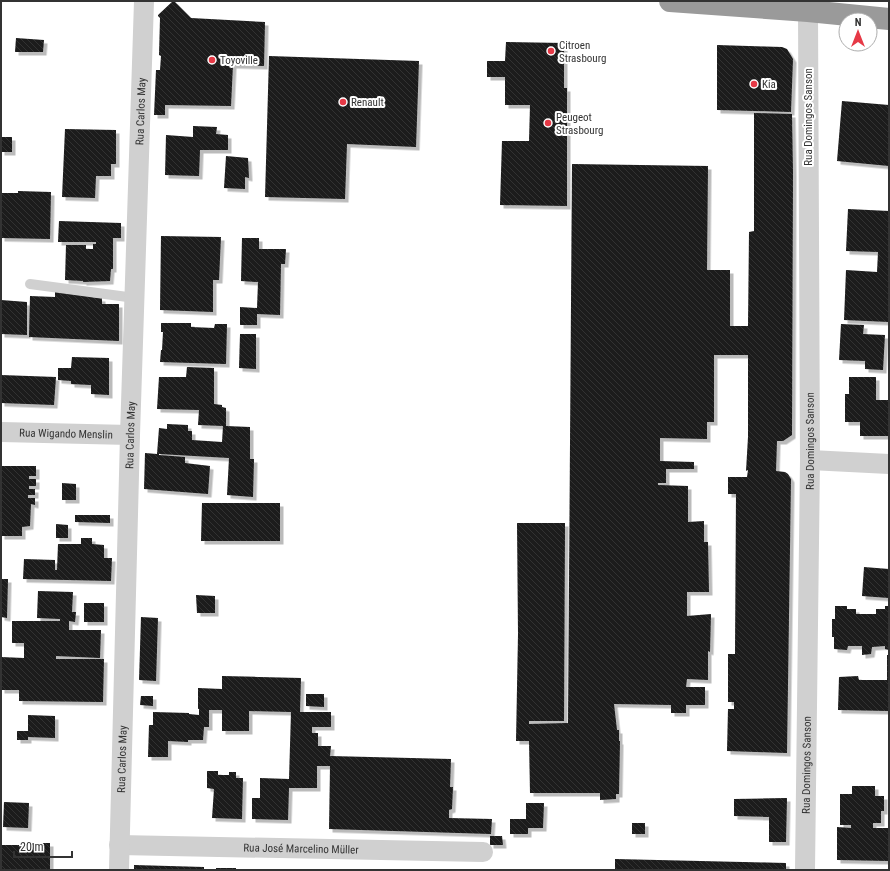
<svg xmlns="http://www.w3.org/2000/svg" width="890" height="871" font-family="'Roboto Condensed',sans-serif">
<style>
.building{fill:url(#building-back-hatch);filter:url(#shadow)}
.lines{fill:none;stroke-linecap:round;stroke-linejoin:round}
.lane{stroke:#d0d0d0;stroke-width:10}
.street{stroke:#d0d0d0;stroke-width:20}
.highway{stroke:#9a9a9a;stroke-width:22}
.poi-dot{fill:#e63946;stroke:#fff;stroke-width:1.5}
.labels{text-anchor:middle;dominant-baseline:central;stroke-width:4;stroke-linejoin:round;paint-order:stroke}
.poi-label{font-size:11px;fill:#333;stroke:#fff;text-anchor:start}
.street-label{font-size:11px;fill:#333;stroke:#fff}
</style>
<defs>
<pattern id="building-back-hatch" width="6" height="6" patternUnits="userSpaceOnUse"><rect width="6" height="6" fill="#1a1a1a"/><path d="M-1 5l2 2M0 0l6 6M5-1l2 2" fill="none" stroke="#333"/></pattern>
<filter id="shadow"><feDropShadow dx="3.5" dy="3.5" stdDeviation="0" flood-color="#0004"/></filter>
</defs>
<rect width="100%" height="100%" fill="#fff"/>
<g class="building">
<polygon points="173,1 174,1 191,18 265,22 264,66 233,65 231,106 165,105 165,115 154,115 156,70 160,70 161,56 159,55 160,18 158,16 158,15"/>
<polygon points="16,38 44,40 43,52 15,52"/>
<polygon points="506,42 564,43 564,88 567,88 567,206 500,205 502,141 529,141 530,105 505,105 505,77 487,77 487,61 505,61"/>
<polygon points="717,45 782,47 787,49 793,59 791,112 717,110"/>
<polygon points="269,56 419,61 416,147 347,144 345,199 265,197"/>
<polygon points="842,101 889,105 889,166 837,161"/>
<polygon points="754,113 792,114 793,173 792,435 783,441 777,441 776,471 785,472 788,474 791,479 787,753 727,751 728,709 734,709 734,702 728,702 728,654 735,654 736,494 728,494 728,477 747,477 748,470 746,471 748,437 748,355 714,355 714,422 707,422 707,439 660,438 660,461 694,462 694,469 666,469 666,483 658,483 658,485 688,486 688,522 704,521 704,542 708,542 709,592 687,592 687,616 711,614 710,652 708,651 708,680 687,679 686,687 705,687 705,705 686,705 686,713 671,713 671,705 614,704 617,730 619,730 619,741 620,741 619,794 616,794 616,799 600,800 600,793 530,793 529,741 516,741 518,634 517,523 565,523 564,721 529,721 529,724 568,723 572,164 708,166 707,270 730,270 730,326 748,326 749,232 754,231"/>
<polygon points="193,126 217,127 216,134 228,135 228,150 200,150 199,176 165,175 166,135 193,137"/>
<polygon points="65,129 116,130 116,164 111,164 111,176 96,176 95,198 62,197"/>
<rect x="1" y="137" width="11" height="15"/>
<polygon points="226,156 248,158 249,178 245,177 245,189 224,188"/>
<polygon points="18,191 51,192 50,239 1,238 2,193 18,193"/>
<polygon points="848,209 889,211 889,322 844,320 846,270 877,272 878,252 846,251"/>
<polygon points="59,221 121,223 121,238 113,238 113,269 111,269 110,281 83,282 83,281 65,280 66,245 86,245 86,249 93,249 93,244 96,244 96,242 58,242"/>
<polygon points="161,236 221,237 219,280 213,280 213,312 160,310"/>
<polygon points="242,238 259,238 259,249 286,249 285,264 281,264 280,315 257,314 257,325 240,325 240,307 257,308 258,282 241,281"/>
<polygon points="55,291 92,296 92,297 102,298 102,304 119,304 119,341 29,337 30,296 55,297"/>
<polygon points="1,300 27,302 27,335 1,334"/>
<polygon points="161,323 191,323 191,327 214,328 215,324 227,324 226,364 160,362 161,350 162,350 163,332 161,332"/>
<polygon points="841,324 864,325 863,334 885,335 883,370 865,369 865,361 839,360"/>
<polygon points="240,334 256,334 256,369 239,368"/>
<polygon points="72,357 109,358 109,395 91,394 91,385 71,384 71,381 58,380 58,368 71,368"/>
<polygon points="187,367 214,368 214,404 222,405 222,407 226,408 226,426 250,427 250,459 254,459 253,497 227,495 229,458 159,454 159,455 185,457 185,463 210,466 208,494 144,489 145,453 157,454 159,428 167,429 167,424 188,425 188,431 192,431 192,440 222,442 223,426 198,425 199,410 157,409 159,377 186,377"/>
<polygon points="1,375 56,377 54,405 1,403"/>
<polygon points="849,377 876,377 876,400 889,400 889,436 860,436 860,422 845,422 845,394 849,394"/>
<polygon points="1,466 36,466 36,476 29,476 29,479 36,479 36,486 29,486 29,489 35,489 35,495 28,495 28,498 35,498 35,505 31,504 30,526 22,527 22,536 1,536"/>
<polygon points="62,483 76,484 76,500 62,500"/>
<polygon points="202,503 280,503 280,541 201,541"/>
<polygon points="75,515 110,515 110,523 75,522"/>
<polygon points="56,524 68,525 68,538 56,538"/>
<polygon points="81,538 92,538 92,544 104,545 104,558 112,558 111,581 23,579 24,559 55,560 55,570 57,570 58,544 81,544"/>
<polygon points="864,567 889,569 889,598 862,596"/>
<polygon points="1,579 8,579 7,618 1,617"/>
<polygon points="38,591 73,592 72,612 76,612 75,622 69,621 69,630 101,630 100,658 56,656 56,659 104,659 103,702 19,701 19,690 1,690 1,657 24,658 24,643 12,643 12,621 60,621 60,619 37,618"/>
<polygon points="196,595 215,596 215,613 197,613"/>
<rect x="84" y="603" width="20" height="19"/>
<polygon points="835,606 847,606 847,609 856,609 856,614 876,614 876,609 885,609 885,606 889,606 889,650 885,649 885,646 872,647 871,654 862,655 862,646 848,646 847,650 834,649 834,637 832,637 832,619 835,619"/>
<polygon points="141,617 158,618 156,681 139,680"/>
<polygon points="887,655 889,655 889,711 838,710 839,677 858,676 859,680 887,680"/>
<polygon points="222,676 301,678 300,712 331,712 331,727 312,727 312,733 318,733 318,746 331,746 330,756 451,759 450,787 453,787 452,809 449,810 449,818 492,819 491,834 329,829 330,766 317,766 317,788 289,788 288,820 252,819 252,798 260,798 260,778 289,779 291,712 249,711 249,731 222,731 222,710 209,710 209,727 204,727 203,740 188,740 188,742 168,741 168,757 148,757 149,725 153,725 153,712 189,713 189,714 199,715 199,709 198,709 198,688 222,689"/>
<polygon points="306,694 324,694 324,707 306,706"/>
<polygon points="141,696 153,696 153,706 140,705"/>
<polygon points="28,715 55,716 55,738 28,737 28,740 17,740 17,731 28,731"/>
<polygon points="207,771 218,771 218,775 229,775 229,772 236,772 236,778 243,778 242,819 212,818 214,789 207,788"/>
<polygon points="852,786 875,786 875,796 884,796 884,811 881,811 881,823 873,823 873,828 889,828 889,861 837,860 837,827 851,828 851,825 840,825 840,794 852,794"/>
<polygon points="787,798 786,842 769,842 769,817 734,816 734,799"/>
<polygon points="4,802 29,803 28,828 3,827"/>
<polygon points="526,803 544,803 543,828 528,828 528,834 510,834 510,819 526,819"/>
<rect x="632" y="823" width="13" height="11"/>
<polygon points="490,836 502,836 503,845 490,845"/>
<polygon points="26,843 50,843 50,870 1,870 1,845 26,845"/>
<polygon points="615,859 786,863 786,870 615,870"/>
<polygon points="134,865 204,867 204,870 134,870"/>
<rect x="216" y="868" width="20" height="2"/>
</g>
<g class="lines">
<polyline class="lane" points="30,284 135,298"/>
<g class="street">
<path id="s1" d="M1,432L130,435"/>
<polyline points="810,460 889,464"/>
<path id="s2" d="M119,845L483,852"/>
<path id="s3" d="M119,870L130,435L144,1"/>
<path id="s4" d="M805,870L810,460L808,11"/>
</g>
<polyline class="highway" points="670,1 808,11 889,19"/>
</g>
<g class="poi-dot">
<circle cx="551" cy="51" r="4"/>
<circle cx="212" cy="60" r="4"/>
<circle cx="754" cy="84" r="4"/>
<circle cx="343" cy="102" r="4"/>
<circle cx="548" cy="123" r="4"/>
</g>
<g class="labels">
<g class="poi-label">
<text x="559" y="45">Citroen<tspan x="559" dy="13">Strasbourg</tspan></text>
<text x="220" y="60">Toyoville</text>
<text x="762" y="84">Kia</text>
<text x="351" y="102">Renault</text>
<text x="556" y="117">Peugeot<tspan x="556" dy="13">Strasbourg</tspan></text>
</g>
<g class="street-label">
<text stroke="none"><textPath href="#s3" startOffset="759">Rua Carlos May</textPath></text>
<text transform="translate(808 117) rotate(-90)">Rua Domingos Sanson</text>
<text stroke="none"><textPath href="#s1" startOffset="65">Rua Wigando Menslin</textPath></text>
<text stroke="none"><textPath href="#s3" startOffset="435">Rua Carlos May</textPath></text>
<text stroke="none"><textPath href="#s4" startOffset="429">Rua Domingos Sanson</textPath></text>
<text stroke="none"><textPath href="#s3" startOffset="111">Rua Carlos May</textPath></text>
<text stroke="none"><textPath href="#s4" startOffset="105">Rua Domingos Sanson</textPath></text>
<text stroke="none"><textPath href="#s2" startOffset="182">Rua José Marcelino Müller</textPath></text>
</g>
</g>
<rect width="890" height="871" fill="none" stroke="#333333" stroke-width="4"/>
<g transform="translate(858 32)"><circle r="19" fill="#ffffff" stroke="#adadad"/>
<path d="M0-3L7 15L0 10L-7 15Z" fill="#e63946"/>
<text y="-6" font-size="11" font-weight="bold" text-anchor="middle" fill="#333333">N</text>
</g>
<path d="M14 851v6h58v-6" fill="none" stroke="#333333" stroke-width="2"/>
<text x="20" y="851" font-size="12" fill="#333333" stroke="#ffffff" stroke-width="3" paint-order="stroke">20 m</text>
</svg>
